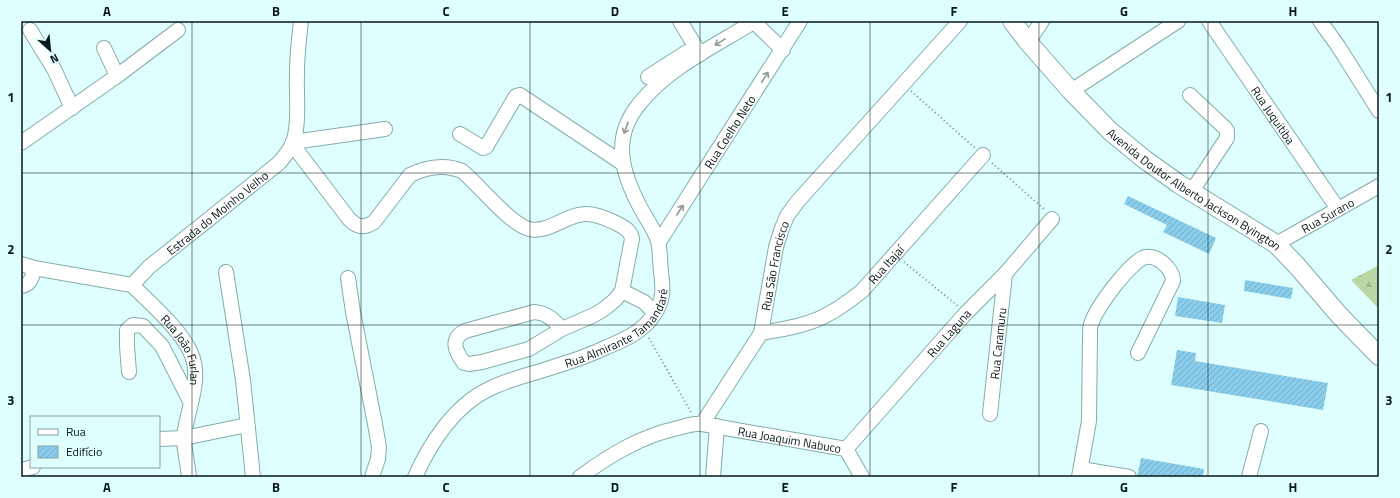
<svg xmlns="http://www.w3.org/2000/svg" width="1400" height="498" font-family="'Titillium Web',sans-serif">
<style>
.forest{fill:url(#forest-firs)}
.building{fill:url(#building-hatch)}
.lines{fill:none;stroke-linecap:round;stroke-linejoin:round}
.minor-casing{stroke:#85acab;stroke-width:16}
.major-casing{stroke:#85acab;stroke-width:20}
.path{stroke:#758d8d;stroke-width:2;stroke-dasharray:1 3;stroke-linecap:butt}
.minor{stroke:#fff;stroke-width:14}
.major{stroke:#fff;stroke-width:18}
.oneway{stroke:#909898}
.grid{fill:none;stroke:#091919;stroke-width:1;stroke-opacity:0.55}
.labels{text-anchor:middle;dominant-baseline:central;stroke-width:4;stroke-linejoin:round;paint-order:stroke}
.street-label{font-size:12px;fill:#091919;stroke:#defffe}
.neatline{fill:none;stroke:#091919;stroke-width:1.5}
.grid-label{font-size:13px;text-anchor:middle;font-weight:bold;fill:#091919}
</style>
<defs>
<pattern id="forest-firs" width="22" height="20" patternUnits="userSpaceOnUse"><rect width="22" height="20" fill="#b9d8a5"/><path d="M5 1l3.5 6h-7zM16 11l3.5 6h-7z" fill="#9eb98d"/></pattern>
<pattern id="building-hatch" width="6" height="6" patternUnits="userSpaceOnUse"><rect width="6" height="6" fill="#89cdea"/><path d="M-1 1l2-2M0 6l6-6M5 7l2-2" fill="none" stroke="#75afc8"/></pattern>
</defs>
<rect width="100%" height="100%" fill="#defffe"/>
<polygon class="forest" points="1379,265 1379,309 1351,280"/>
<g class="building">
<polygon points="1128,196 1216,238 1209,254 1163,232 1167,225 1124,204"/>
<polygon points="1245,280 1293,288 1291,299 1244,291"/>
<polygon points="1178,297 1225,305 1222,323 1175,316"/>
<polygon points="1177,350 1196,353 1195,361 1328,383 1323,410 1171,385"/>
<polygon points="1141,458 1204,469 1203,477 1137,477"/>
</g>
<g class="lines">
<g class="minor-casing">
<g id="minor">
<polyline points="680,21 700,54"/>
<polyline points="753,21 783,50"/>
<path id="s1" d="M1209,21L1338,209"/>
<polyline points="1320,21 1338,46 1379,111"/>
<polyline points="30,30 54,69 72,108"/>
<polyline points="1028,42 1042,21"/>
<polyline points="117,76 178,30"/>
<polyline points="648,77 687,52 700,54"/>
<polyline points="1071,91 1178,21"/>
<polyline points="1190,95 1225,128 1227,131 1227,138 1192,191"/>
<polyline points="460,134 483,148 486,147 516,96 520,95 622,163"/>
<polyline points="293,142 385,129"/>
<polyline points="21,143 117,76 104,48"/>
<path d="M292,144L349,219C357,227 363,229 374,222L410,175C426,167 445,164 462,171C479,185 510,224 529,229C549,234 567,213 587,214C597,214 607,219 616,223C623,227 631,230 632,239L622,291L615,300L604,309L594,315L562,329L529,349L482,362L469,364L464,363C455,351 450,339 465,331L534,312C547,313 554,320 562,329"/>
<path id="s2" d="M659,242L800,21"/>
<path id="s3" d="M1276,244L1379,186"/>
<polyline points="21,264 34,268 132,285"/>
<polyline points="226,272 243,380 253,477"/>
<polyline points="348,278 353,312 375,424 379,447 378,459 372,477"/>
<path id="s4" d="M132,285L149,267L279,163C284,157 290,150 293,143C300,121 296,95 297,73C297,55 299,38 301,21"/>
<path id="s5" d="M132,285C151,304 179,328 190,351C204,379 186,410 184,438C184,450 188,465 189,477"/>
<path d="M21,286C31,285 33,276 34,268"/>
<polyline points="622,291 644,302 655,313"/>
<path id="s6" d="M761,333C785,329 811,325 832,312C843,306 853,298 862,291L983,155"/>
<polyline points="129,372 127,346 127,330 133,325 143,326 162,346 191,403"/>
<path id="s7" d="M990,414L1005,274"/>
<path id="s8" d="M702,424L846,449L862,477"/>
<polyline points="159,439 184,438 247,425"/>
<path id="s9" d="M846,449L966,313L1005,274L1052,219"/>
<polyline points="1081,469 1129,477"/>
<polyline points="21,470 33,467"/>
<path id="s10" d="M415,477C430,443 455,405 489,389C511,378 534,374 556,366C573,361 590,355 607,347C626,339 644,331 655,313C664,300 663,287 661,272C660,263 660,248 658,241C654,228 644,216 638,203C620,168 613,135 640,103C669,67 717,45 755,21"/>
<path id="s11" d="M580,477C610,455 641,436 678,428C686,426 694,423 702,424L761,333L776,247L782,228L787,216L798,201L960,21"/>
<polyline points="713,477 717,426"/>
<path d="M1079,477L1089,421L1090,334C1090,330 1090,325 1092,322C1096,308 1132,259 1146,257C1152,256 1158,259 1163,263C1169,268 1173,273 1173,281L1138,353"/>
<polyline points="1249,477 1261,431"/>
</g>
</g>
<g class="major-casing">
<g id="major">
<path id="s12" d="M1012,21L1028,42L1071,91L1110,131L1144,159L1179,184L1276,244L1298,267L1339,315L1379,356"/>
</g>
</g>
<g class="path">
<polyline points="911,91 975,148"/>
<polyline points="992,163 1045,210"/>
<polyline points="904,262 958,306"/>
<polyline points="649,338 692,414"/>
</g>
<use href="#minor" class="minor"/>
<use href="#major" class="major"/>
</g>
<defs><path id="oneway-shaft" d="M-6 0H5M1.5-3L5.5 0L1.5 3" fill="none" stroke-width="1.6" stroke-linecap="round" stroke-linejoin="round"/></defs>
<g class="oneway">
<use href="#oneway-shaft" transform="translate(720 42) rotate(149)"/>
<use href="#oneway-shaft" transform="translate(765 77) rotate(-57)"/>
<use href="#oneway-shaft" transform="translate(626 128) rotate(110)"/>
<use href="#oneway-shaft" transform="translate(680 210) rotate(-57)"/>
</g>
<path class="grid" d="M192,21V477M361,21V477M530,21V477M700,21V477M870,21V477M1039,21V477M1208,21V477M21,173H1379M21,325H1379"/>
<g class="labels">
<g class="street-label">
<text stroke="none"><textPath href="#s1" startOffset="114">Rua Juquitiba</textPath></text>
<text stroke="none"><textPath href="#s2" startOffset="131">Rua Coelho Neto</textPath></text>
<text stroke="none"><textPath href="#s12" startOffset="250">Avenida Doutor Alberto Jackson Byington</textPath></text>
<text stroke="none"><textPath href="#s4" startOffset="112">Estrada do Moinho Velho</textPath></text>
<text stroke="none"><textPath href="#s3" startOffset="59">Rua Surano</textPath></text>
<text stroke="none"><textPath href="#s6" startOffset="147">Rua Itajaí</textPath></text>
<text stroke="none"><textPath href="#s11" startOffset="312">Rua São Francisco</textPath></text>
<text stroke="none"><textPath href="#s10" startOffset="263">Rua Almirante Tamandaré</textPath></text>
<text stroke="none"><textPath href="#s9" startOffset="155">Rua Laguna</textPath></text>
<text stroke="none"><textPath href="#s7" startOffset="71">Rua Caramuru</textPath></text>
<text stroke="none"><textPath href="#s5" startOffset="84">Rua João Furlan</textPath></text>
<text stroke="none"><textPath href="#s8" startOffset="89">Rua Joaquim Nabuco</textPath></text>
</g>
</g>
<rect width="1400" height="498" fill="none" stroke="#defffe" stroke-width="44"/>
<rect x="30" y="416" width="130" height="52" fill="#defffe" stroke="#89a3a2"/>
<rect x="38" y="429" width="20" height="6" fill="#ffffff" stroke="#89a3a2"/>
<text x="66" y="436" font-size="12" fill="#091919">Rua</text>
<rect x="38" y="446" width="20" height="12" fill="url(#building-hatch)" stroke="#89a3a2"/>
<text x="66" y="456" font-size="12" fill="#091919">Edifício</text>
<g transform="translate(50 50) rotate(153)" stroke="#defffe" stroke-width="3" paint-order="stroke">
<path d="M0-3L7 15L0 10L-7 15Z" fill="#091919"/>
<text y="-6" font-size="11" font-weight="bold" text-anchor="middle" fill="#091919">N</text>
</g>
<rect x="22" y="22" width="1356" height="454" class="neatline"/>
<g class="grid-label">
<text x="107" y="16">A</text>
<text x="276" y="16">B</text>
<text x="446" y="16">C</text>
<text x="615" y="16">D</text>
<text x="785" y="16">E</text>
<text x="954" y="16">F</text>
<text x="1124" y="16">G</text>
<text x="1293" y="16">H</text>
<text x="11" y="102">1</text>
<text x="1389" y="102">1</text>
<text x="11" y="254">2</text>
<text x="1389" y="254">2</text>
<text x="11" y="405">3</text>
<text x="1389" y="405">3</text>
<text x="107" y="492">A</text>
<text x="276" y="492">B</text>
<text x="446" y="492">C</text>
<text x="615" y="492">D</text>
<text x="785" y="492">E</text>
<text x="954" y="492">F</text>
<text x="1124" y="492">G</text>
<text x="1293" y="492">H</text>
</g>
</svg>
